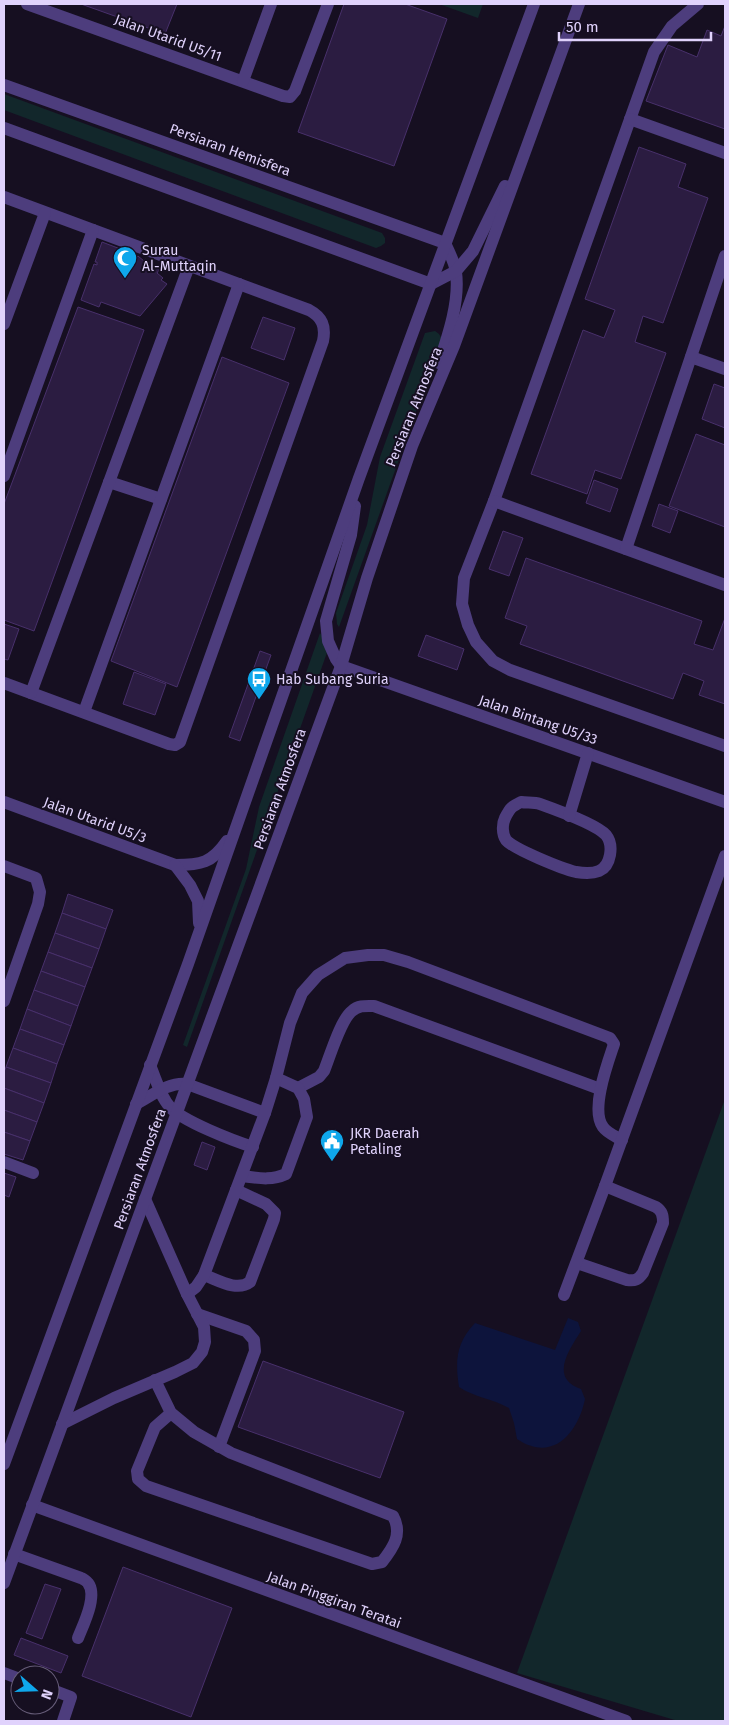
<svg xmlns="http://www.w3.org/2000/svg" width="729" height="1725" font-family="'Fira Sans',sans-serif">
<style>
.green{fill:#12272b}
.water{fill:#0d143c}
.building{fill:#2b1c41;stroke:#48306b}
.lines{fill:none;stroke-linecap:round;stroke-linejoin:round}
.minor{stroke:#4d3d7d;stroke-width:12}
.labels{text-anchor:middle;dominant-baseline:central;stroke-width:4;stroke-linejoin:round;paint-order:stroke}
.street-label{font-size:14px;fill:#e0d2fc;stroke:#160f21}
.poi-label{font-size:14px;fill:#e0d2fc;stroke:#160f21;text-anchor:start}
</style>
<rect width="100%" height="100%" fill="#160f21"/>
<g class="green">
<polygon points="439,4 483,4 478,18"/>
<polygon points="4,94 382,233 385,238 385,243 381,246 376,248 4,110"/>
<polygon points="435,331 439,334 442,339 339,627 337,624 336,613 367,525 380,457 425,333"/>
<polygon points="320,633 329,647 187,1047 183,1045 246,869 259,807"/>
<polygon points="725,1099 725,1721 678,1721 517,1673"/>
</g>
<path class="water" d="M568,1318L578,1322L581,1331C569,1350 549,1378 581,1389L585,1399C578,1433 553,1463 517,1439L514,1423L509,1408C493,1399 474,1397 459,1387C455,1361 456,1343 475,1323L555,1350Z"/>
<g class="building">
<polygon points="81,4 177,4 165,34"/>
<polygon points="344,4 405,4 447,19 394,166 298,132"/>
<polygon points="725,26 725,129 646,101 668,45 697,57 707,30 721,36"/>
<polygon points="639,147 686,164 678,187 708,198 663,323 643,316 635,342 666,353 621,479 595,470 587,494 531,474 583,330 604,338 615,310 585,299"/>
<polygon points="102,242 123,250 134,259 138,256 144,261 145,259 159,270 157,273 163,278 161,280 167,284 140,316 101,302 99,307 81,300 94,264 97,265 97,262 95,262"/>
<polygon points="78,307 144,330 34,631 4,620 4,504"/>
<polygon points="263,317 295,328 284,360 251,348"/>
<polygon points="222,357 289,383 177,687 111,661"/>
<polygon points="714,384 725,388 725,428 702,419"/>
<polygon points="696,434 725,445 725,527 669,506"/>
<polygon points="594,480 618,489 610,512 586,503"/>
<polygon points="659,504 678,511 670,533 652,526"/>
<polygon points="503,531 523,538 509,576 489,569"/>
<polygon points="526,558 702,621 694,644 713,650 725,618 725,704 699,695 704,681 683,673 673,699 520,644 527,626 505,618"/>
<polygon points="4,624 19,629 8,660 4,659"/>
<polygon points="426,635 464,649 457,670 418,656"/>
<polygon points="260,651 271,655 240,741 229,737"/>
<polygon points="134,672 166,684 155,715 123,704"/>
<polygon points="68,894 113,910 106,929 62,913"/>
<polygon points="62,913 106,929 99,949 55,933"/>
<polygon points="55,933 99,949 92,968 48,952"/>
<polygon points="48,952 92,968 85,987 41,971"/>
<polygon points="41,971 85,987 78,1006 34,990"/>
<polygon points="34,990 78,1006 71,1026 27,1009"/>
<polygon points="27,1009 71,1026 64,1045 20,1029"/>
<polygon points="20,1029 64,1045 57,1064 13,1048"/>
<polygon points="13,1048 57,1064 51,1083 6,1067"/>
<polygon points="6,1067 51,1083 44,1103 4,1088 4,1072"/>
<polygon points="4,1088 44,1103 37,1122 4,1110"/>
<polygon points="4,1110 37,1122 30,1141 4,1132"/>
<polygon points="4,1132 30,1141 23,1160 4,1154"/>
<polygon points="202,1142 215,1147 207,1170 194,1165"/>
<polygon points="4,1173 16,1177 9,1197 4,1195"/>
<polygon points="263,1361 404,1412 380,1478 238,1427"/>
<polygon points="123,1567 232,1608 191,1717 82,1676"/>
<polygon points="45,1584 61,1589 42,1639 26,1633"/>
<polygon points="21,1638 68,1656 61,1673 14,1655"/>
</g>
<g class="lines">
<g class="minor">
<polyline points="27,4 283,96 290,97 295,91 328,4"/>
<polyline points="698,4 672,26 654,52 494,501 464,578 462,604 468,625 476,642 493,661 510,670 725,746"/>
<polyline points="243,81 271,4"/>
<path d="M4,85L445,243C449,252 455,263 456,272C460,301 448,336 439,363"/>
<polyline points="630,119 725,153"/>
<polyline points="4,128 431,284"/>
<path d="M4,197L309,310C322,317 326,326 323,341L180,742L175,745L169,744L4,683"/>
<polyline points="431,284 456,271 473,251 505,186"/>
<polyline points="4,324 45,213"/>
<polyline points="691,357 725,369"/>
<polyline points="4,476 93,230"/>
<polyline points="109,482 161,499"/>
<polyline points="494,501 725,585"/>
<polyline points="355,506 351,535 326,621 328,641 336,659 341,666 725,802"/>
<polyline points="626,549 725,256"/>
<polyline points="31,693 189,266"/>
<polyline points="84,712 239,284"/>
<path d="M4,802L175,865C201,865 212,863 227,841"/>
<path d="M521,802C527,803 534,802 540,804C554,809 596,824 606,835C614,845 611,866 599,871C592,874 582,873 576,872C563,869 513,849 506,840C502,834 502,824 505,818C510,808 511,807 521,802Z"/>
<polyline points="569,816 588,753"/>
<polyline points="175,865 190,885 198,901 199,923"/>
<polyline points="4,866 36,878 40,892 38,904 4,1001"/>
<path d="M150,1065C156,1079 160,1096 170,1107C182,1121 234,1141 253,1147"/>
<path d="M298,1088L319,1077L324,1071C330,1056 341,1019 352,1011C359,1005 366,1006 374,1006L600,1089"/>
<path d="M136,1104C153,1095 168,1082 187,1084L265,1113"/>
<polyline points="4,1162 33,1173"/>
<path d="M242,1176C258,1178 271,1181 286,1174L307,1117L304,1099L298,1088L276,1078"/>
<path d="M577,1263L627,1280C635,1281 638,1280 643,1273L663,1223C663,1215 662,1211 656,1207L605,1186"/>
<path d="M204,1275C218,1280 237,1292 250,1282L274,1219L275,1213L266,1204L236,1190"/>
<path d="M187,1294L196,1287L204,1275L265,1113L276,1078L290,1023L302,993L318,975L345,958L368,955H384L408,962L610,1038L614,1044C608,1062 590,1110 603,1127C607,1133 615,1136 622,1140"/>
<polyline points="564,1295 605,1186 725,856"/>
<polyline points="197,1314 246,1331 254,1340 255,1351 219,1447"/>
<path d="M155,1380L171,1413L194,1432L231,1453L393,1516C403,1534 393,1548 382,1562L372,1564L146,1486L138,1479L137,1471L155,1427L171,1413"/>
<polyline points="62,1424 114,1398 175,1372 193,1363 202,1352 205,1342 204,1327 187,1294 145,1199"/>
<polyline points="4,1464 188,964 359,478 534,4"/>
<polyline points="32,1505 626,1721"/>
<path d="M14,1554L81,1578C82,1578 88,1582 88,1583C98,1596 83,1625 78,1638"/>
<polyline points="4,1583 341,666 367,578 412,446 454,346 579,4"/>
<polyline points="4,1673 20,1679"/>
<polyline points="50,1689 71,1697 63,1721"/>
</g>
</g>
<defs>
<g id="mosque-pin" transform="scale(1.25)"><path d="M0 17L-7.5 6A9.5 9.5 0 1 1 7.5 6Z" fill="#0fa7eb" stroke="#160f21"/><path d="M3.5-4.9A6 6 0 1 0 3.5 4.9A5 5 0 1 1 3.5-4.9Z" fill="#fff"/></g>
<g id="bus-pin" transform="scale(1.25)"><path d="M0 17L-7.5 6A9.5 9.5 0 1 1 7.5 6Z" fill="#0fa7eb" stroke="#160f21"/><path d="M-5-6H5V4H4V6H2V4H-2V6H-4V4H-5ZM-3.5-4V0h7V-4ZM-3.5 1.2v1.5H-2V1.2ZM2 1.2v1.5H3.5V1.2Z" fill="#fff"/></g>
<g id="civic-pin" transform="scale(1.25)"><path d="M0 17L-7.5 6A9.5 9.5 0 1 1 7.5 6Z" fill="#0fa7eb" stroke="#160f21"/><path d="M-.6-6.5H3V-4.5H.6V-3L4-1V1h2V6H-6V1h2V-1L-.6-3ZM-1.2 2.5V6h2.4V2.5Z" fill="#fff"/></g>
</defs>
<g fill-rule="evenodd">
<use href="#mosque-pin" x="125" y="258"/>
<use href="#bus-pin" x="259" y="679"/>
<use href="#civic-pin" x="332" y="1141"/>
</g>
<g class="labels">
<g class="street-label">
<text transform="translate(168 38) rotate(20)">Jalan Utarid U5/11</text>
<text transform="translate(230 150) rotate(20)">Persiaran Hemisfera</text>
<text transform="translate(414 407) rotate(-68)">Persiaran Atmosfera</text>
<text transform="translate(538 720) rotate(19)">Jalan Bintang U5/33</text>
<text transform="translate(280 789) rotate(-70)">Persiaran Atmosfera</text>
<text transform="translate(95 820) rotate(20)">Jalan Utarid U5/3</text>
<text transform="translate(140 1169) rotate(-70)">Persiaran Atmosfera</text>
<text transform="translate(334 1600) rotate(20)">Jalan Pinggiran Teratai</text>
</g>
<g class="poi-label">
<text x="142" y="250">Surau<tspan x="142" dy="16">Al-Muttaqin</tspan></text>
<text x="276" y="679">Hab Subang Suria</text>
<text x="350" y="1133">JKR Daerah<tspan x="350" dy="16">Petaling</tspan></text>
</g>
</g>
<rect width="729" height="1725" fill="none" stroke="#e0d2fc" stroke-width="10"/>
<g transform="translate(35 1690) rotate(110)"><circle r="24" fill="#160f21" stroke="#675d79"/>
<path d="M0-4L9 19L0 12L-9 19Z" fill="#0fa7eb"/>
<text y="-8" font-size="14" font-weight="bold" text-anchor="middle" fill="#e0d2fc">N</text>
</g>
<path d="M559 32v8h152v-8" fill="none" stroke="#e0d2fc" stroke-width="2.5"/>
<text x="566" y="32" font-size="15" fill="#e0d2fc" stroke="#160f21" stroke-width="4" paint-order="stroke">50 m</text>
</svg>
